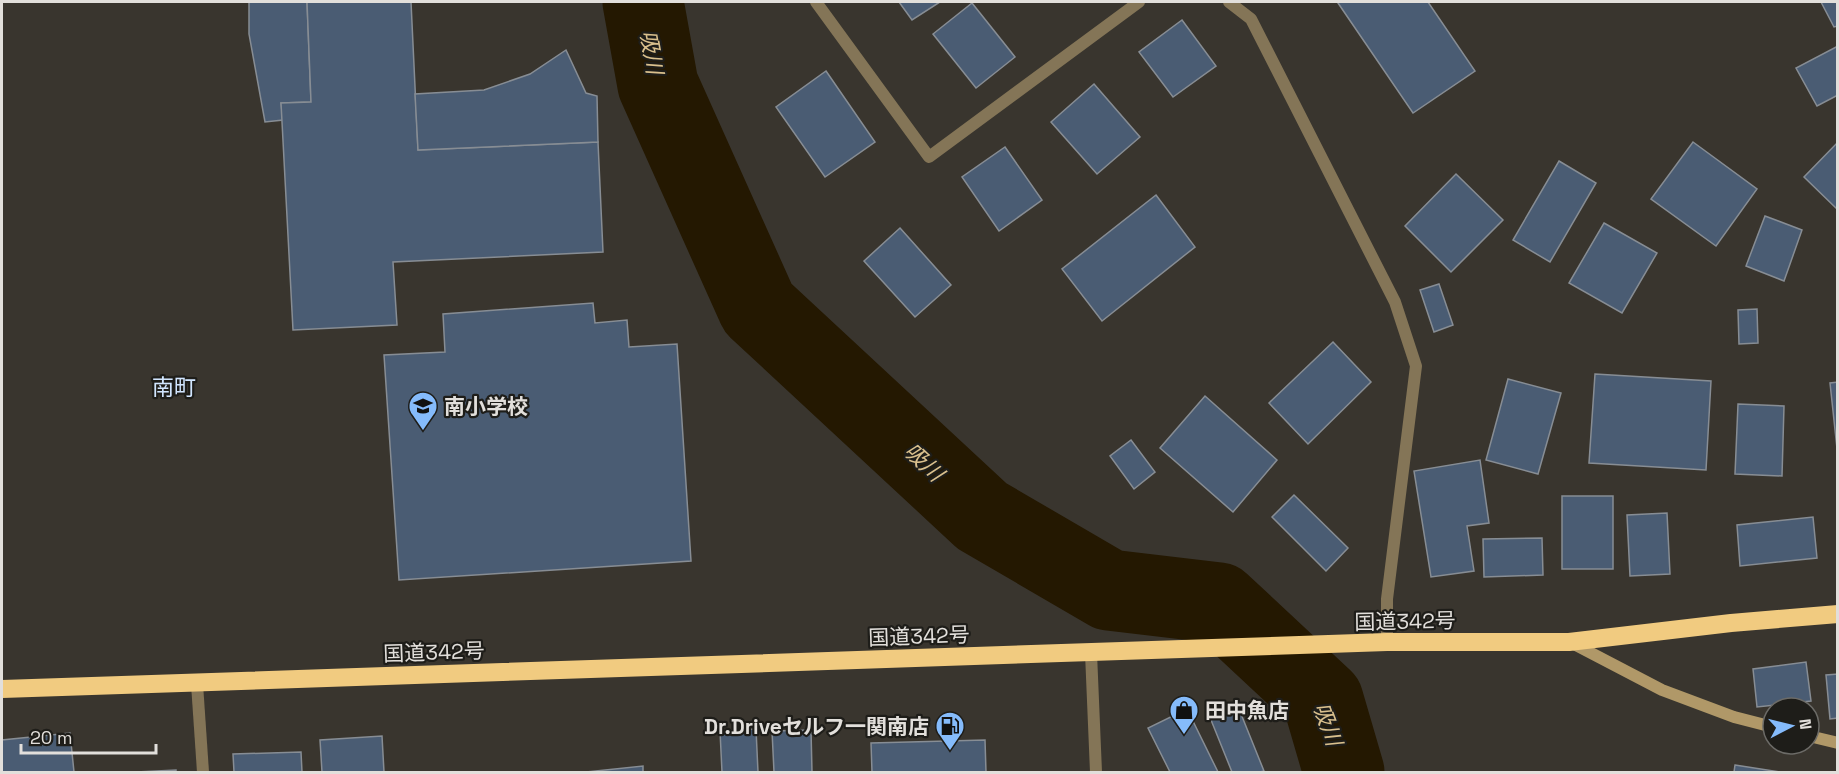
<svg xmlns="http://www.w3.org/2000/svg" width="1839" height="774" font-family="'Space Grotesk','Noto Sans JP',sans-serif">
<style>
.lines{fill:none;stroke-linecap:round;stroke-linejoin:round}
.river{stroke:#241801;stroke-width:81}
.building{fill:#4a5c73;stroke:#878d94;stroke-width:1.5}
.street{stroke:#847557;stroke-width:12}
.secondary{stroke:#b09868;stroke-width:12}
.highway{stroke:#f1cb80;stroke-width:18}
.labels{text-anchor:middle;dominant-baseline:central;stroke-width:4.5;stroke-linejoin:round;paint-order:stroke}
.poi-label{font-size:21px;font-weight:bold;fill:#e2dfdb;stroke:#1e1d19;text-anchor:start}
.street-label{font-size:21px;fill:#e2dfdb;stroke:#1e1d19}
.water-label{font-size:22px;font-style:italic;fill:#dac08d;stroke:#1e1d19}
.neighbourhood-label{font-size:22px;fill:#d1e5fe;stroke:#1e1d19}
</style>
<rect width="100%" height="100%" fill="#39352e"/>
<g class="lines">
<polyline class="river" points="643,2 658,85 758,308 982,516 1109,590 1219,603 1323,700 1344,772"/>
</g>
<g class="building">
<polygon points="249,2 307,2 311,102 281,103 283,120 265,122 249,34"/>
<polygon points="307,2 411,2 418,150 598,142 603,252 393,262 397,325 293,330 281,103 311,102"/>
<polygon points="899,2 940,2 912,20"/>
<polygon points="1339,2 1428,2 1475,71 1413,113 1338,3"/>
<polygon points="1821,2 1838,2 1838,26 1834,27"/>
<polygon points="972,3 1015,57 976,88 933,34"/>
<polygon points="1182,20 1216,66 1173,97 1139,52"/>
<polygon points="1838,46 1838,95 1817,106 1796,68"/>
<polygon points="566,50 586,93 597,96 598,142 418,150 415,94 484,90 530,74"/>
<polygon points="826,71 875,142 825,177 776,107"/>
<polygon points="1094,84 1140,137 1097,174 1051,122"/>
<polygon points="1693,142 1757,189 1716,246 1651,199"/>
<polygon points="1838,142 1838,210 1804,177"/>
<polygon points="1005,147 1042,200 999,231 962,177"/>
<polygon points="1559,161 1596,183 1550,262 1513,240"/>
<polygon points="1456,174 1503,220 1451,272 1405,226"/>
<polygon points="1156,195 1195,247 1102,321 1062,269"/>
<polygon points="1765,216 1802,230 1784,281 1746,266"/>
<polygon points="1604,223 1657,253 1622,313 1569,283"/>
<polygon points="900,228 951,285 915,317 864,261"/>
<polygon points="1439,284 1453,325 1434,332 1420,290"/>
<polygon points="593,303 595,323 627,320 629,347 677,344 691,561 399,580 384,355 445,352 443,314"/>
<polygon points="1757,309 1758,343 1739,344 1738,310"/>
<polygon points="1333,342 1371,382 1308,444 1269,403"/>
<polygon points="1595,374 1711,381 1706,470 1589,463"/>
<polygon points="1508,379 1561,393 1538,474 1486,460"/>
<polygon points="1838,382 1838,458 1830,383"/>
<polygon points="1205,396 1277,460 1233,512 1160,448"/>
<polygon points="1738,404 1784,406 1782,476 1735,474"/>
<polygon points="1131,440 1155,472 1134,489 1110,456"/>
<polygon points="1480,460 1489,523 1467,526 1474,571 1431,577 1414,471"/>
<polygon points="1294,495 1348,548 1326,571 1272,517"/>
<rect x="1562" y="496" width="51" height="73"/>
<polygon points="1667,513 1670,574 1630,576 1627,515"/>
<polygon points="1813,517 1817,558 1740,566 1737,525"/>
<polygon points="1542,538 1543,575 1484,577 1483,539"/>
<polygon points="1806,662 1811,701 1757,707 1753,669"/>
<polygon points="1838,674 1838,718 1830,719 1826,675"/>
<polygon points="1187,709 1218,772 1170,772 1148,728"/>
<polygon points="1239,709 1264,771 1260,772 1232,772 1211,720"/>
<polygon points="756,729 758,772 722,772 720,731"/>
<polygon points="811,730 812,772 774,772 772,731"/>
<polygon points="70,733 74,772 2,772 2,740"/>
<polygon points="382,736 384,772 322,772 320,740"/>
<polygon points="985,740 986,772 872,772 871,743"/>
<polygon points="301,752 302,772 234,772 233,754"/>
<polygon points="1735,765 1780,772 1734,772"/>
<polygon points="643,766 643,772 586,772"/>
<polygon points="176,770 176,772 136,772"/>
</g>
<g class="lines">
<g class="street">
<polyline points="816,2 929,157 1139,2"/>
<polyline points="1229,2 1251,19 1395,302 1416,366 1387,599 1387,642"/>
<polyline points="1091,653 1096,772"/>
<polyline points="197,684 203,772"/>
</g>
<g class="secondary">
<polyline points="1570,642 1662,690 1734,717 1773,727"/>
<polyline points="1809,736 1838,743"/>
</g>
<polyline class="highway" points="2,689 1387,642 1569,642 1731,623 1838,614"/>
</g>
<defs>
<g id="school-pin" transform="scale(1.5)"><path d="M0 17L-7.5 6A9.5 9.5 0 1 1 7.5 6Z" fill="#85bbfb" stroke="#1e1d19"/><path d="M0-5L7-2L0 1L-7-2ZM-4 1L0 2.5L4 1V4Q0 6-4 4Z" fill="#111"/></g>
<g id="shop-pin" transform="scale(1.5)"><path d="M0 17L-7.5 6A9.5 9.5 0 1 1 7.5 6Z" fill="#85bbfb" stroke="#1e1d19"/><path d="M-5-2.5h2.3a2.7 3.5 0 0 1 5.4 0H5L5.5 6h-11ZM-1.5-2.5h3a1.5 2.3 0 0 0-3 0Z" fill="#111"/></g>
<g id="fuel-pin" transform="scale(1.5)"><path d="M0 17L-7.5 6A9.5 9.5 0 1 1 7.5 6Z" fill="#85bbfb" stroke="#1e1d19"/><path d="M-5.5-6h7V0h2V4h1.3V-2.5L3-4.5l.8-.8L6-3V5H2.5V1h-1V6h-7ZM-4.2-4.7v3.2H.2V-4.7Z" fill="#111"/></g>
</defs>
<g fill-rule="evenodd">
<use href="#school-pin" x="423" y="406"/>
<use href="#shop-pin" x="1184" y="710"/>
<use href="#fuel-pin" x="950" y="726"/>
</g>
<g class="labels">
<g class="poi-label">
<text x="444" y="406">南小学校</text>
<text x="1205" y="710">田中魚店</text>
<text x="929" y="726" text-anchor="end">Dr.Driveセルフ一関南店</text>
</g>
<g class="street-label">
<text transform="translate(1405 621) rotate(-1)">国道342号</text>
<text transform="translate(919 636) rotate(-2)">国道342号</text>
<text transform="translate(434 652) rotate(-2)">国道342号</text>
</g>
<g class="water-label">
<text transform="translate(652 52) rotate(80)">吸川</text>
<text transform="translate(924 462) rotate(43)">吸川</text>
<text transform="translate(1328 724) rotate(70)">吸川</text>
</g>
<g class="neighbourhood-label">
<text x="174" y="387">南町</text>
</g>
</g>
<rect width="1839" height="774" fill="none" stroke="#e2dfdb" stroke-width="6"/>
<g transform="translate(1791 726) rotate(83)"><circle r="28" fill="#1e1d19" stroke="#6c6b67" stroke-width="1.5"/>
<path d="M0-4.5L10 22L0 15L-10 22Z" fill="#85bbfb"/>
<text y="-9" font-size="16" font-weight="bold" text-anchor="middle" fill="#e2dfdb">N</text>
</g>
<path d="M21 744v9h135v-9" fill="none" stroke="#e2dfdb" stroke-width="3"/>
<text x="30" y="744" font-size="18" fill="#e2dfdb" stroke="#1e1d19" stroke-width="4.5" paint-order="stroke">20 m</text>
</svg>
